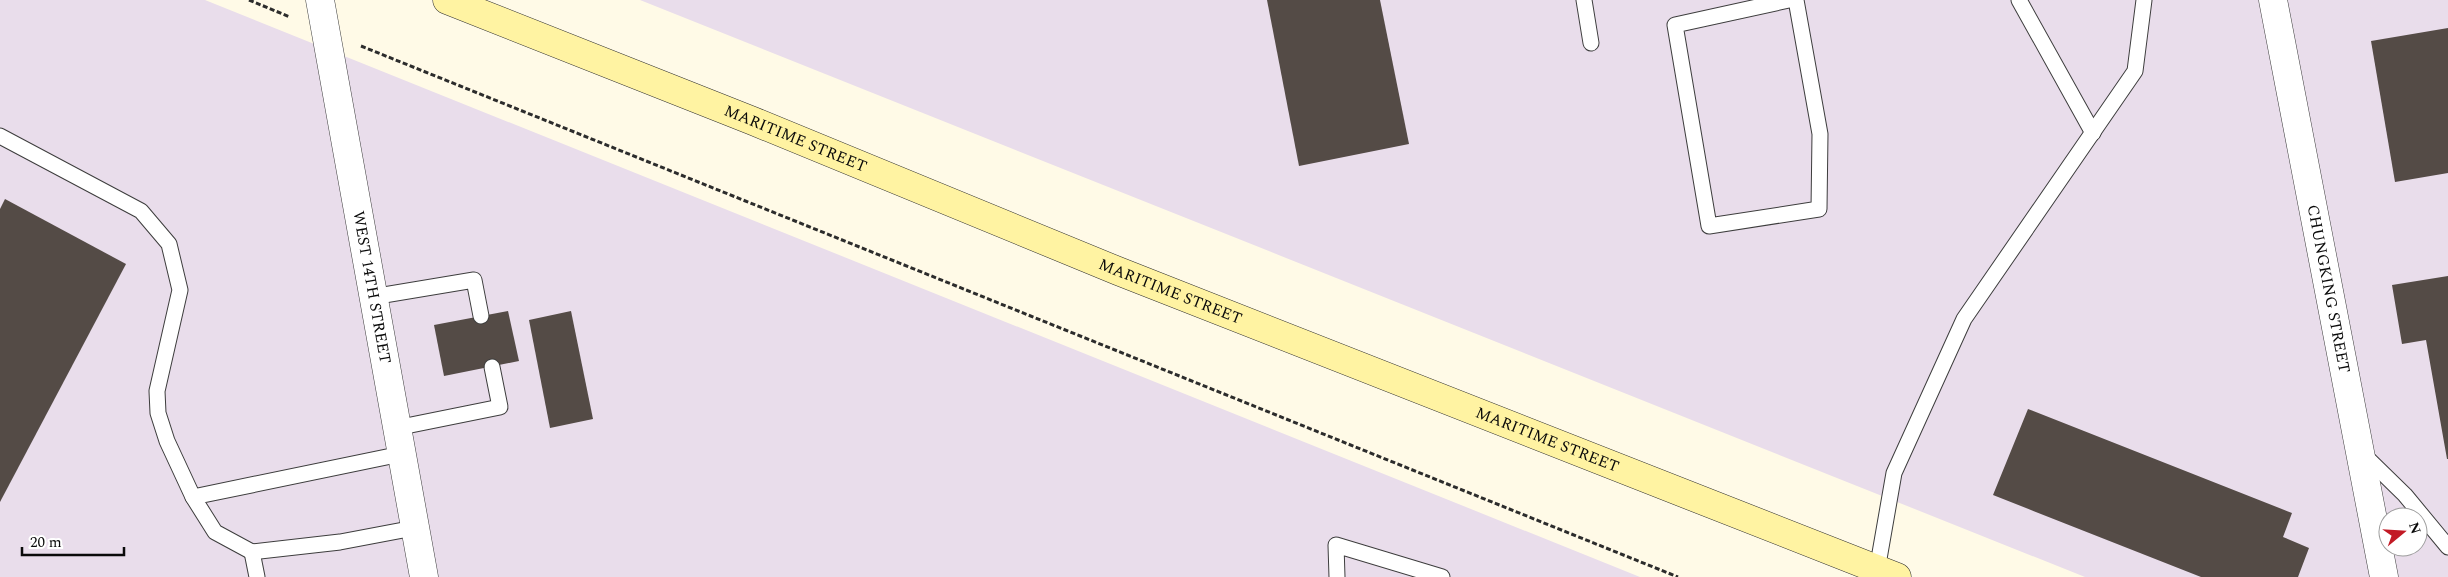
<svg xmlns="http://www.w3.org/2000/svg" width="2448" height="577" font-family="Spectral,serif">
<style>
.industrial{fill:#e9ddeb;fill-rule:evenodd}
.building{fill:#544b46}
.lines{fill:none;stroke-linecap:round;stroke-linejoin:round}
.service-casing{stroke:#3d3d3d;stroke-width:17}
.minor-casing{stroke:#3d3d3d;stroke-width:29}
.secondary-casing{stroke:#2c2c2c;stroke-width:29}
.path{stroke:#2c2c2c;stroke-width:3;stroke-dasharray:5 2.5;stroke-linecap:butt}
.service{stroke:#fff;stroke-width:15}
.minor{stroke:#fff;stroke-width:28}
.secondary{stroke:#fff3a2;stroke-width:28}
.labels{text-anchor:middle;dominant-baseline:central;stroke-width:5;stroke-linejoin:round;paint-order:stroke}
.street-label{font-size:16px;fill:#0a0a0a;stroke:#fff}
</style>
<rect width="100%" height="100%" fill="#fffae7"/>
<g class="industrial">
<polygon points="0,0 205,0 1640,577 0,577"/>
<path d="M640,0H2448V577H2085ZM2388,517H2418V547H2388Z"/>
</g>
<g class="building">
<polygon points="1267,0 1380,0 1409,144 1299,166"/>
<polygon points="2448,28 2448,173 2395,182 2371,41"/>
<polygon points="5,199 126,264 0,502 0,209"/>
<polygon points="2448,276 2448,459 2447,459 2426,340 2402,344 2392,285"/>
<polygon points="508,311 519,361 444,376 434,325"/>
<polygon points="571,311 593,419 550,428 529,320"/>
<polygon points="2028,409 2292,513 2283,537 2309,548 2298,577 2201,577 1993,495"/>
</g>
<g class="lines">
<g class="service-casing">
<g id="service">
<polyline points="1584,0 1591,43"/>
<polyline points="1789,0 1675,25 1709,226 1819,209 1820,134 1796,0"/>
<polyline points="2019,0 2093,133"/>
<polyline points="0,136 141,211 169,244 180,290 157,391 158,413 167,441 193,497"/>
<polyline points="372,297 474,280 481,316"/>
<polyline points="396,428 500,407 492,367"/>
<polyline points="401,454 193,497 215,532 252,552 340,542 414,528"/>
<polyline points="2363,454 2405,495 2448,547"/>
<polyline points="252,552 257,577"/>
<polyline points="1876,576 1894,473 1964,319 2135,71 2144,0"/>
<polyline points="1337,577 1336,545 1442,577"/>
</g>
</g>
<g class="minor-casing">
<g id="minor">
<path id="s1" d="M320,0L424,577"/>
<path id="s2" d="M2273,0L2384,577"/>
</g>
</g>
<g class="secondary-casing">
<g id="secondary">
<path id="s3" d="M447,0L753,121L1118,271L1897,577"/>
</g>
</g>
<g class="path">
<polyline points="249,0 290,17"/>
<polyline points="361,46 1678,577"/>
</g>
<use href="#service" class="service"/>
<use href="#minor" class="minor"/>
<use href="#secondary" class="secondary"/>
</g>
<g class="labels">
<g class="street-label">
<text stroke="none"><textPath href="#s3" startOffset="375">MARITIME STREET</textPath></text>
<text stroke="none"><textPath href="#s2" startOffset="294">CHUNGKING STREET</textPath></text>
<text stroke="none"><textPath href="#s1" startOffset="292">WEST 14TH STREET</textPath></text>
<text stroke="none"><textPath href="#s3" startOffset="780">MARITIME STREET</textPath></text>
<text stroke="none"><textPath href="#s3" startOffset="1185">MARITIME STREET</textPath></text>
</g>
</g>
<g transform="translate(2403 532) rotate(72)"><circle r="24" fill="#ffffff" stroke="#9d9d9d"/>
<path d="M0-4L9 19L0 12L-9 19Z" fill="#c21a25"/>
<text y="-8" font-size="14" font-weight="bold" text-anchor="middle" fill="#0a0a0a">N</text>
</g>
<path d="M22 547v8h102v-8" fill="none" stroke="#0a0a0a" stroke-width="2.5"/>
<text x="30" y="547" font-size="15" fill="#0a0a0a" stroke="#ffffff" stroke-width="4" paint-order="stroke">20 m</text>
</svg>
